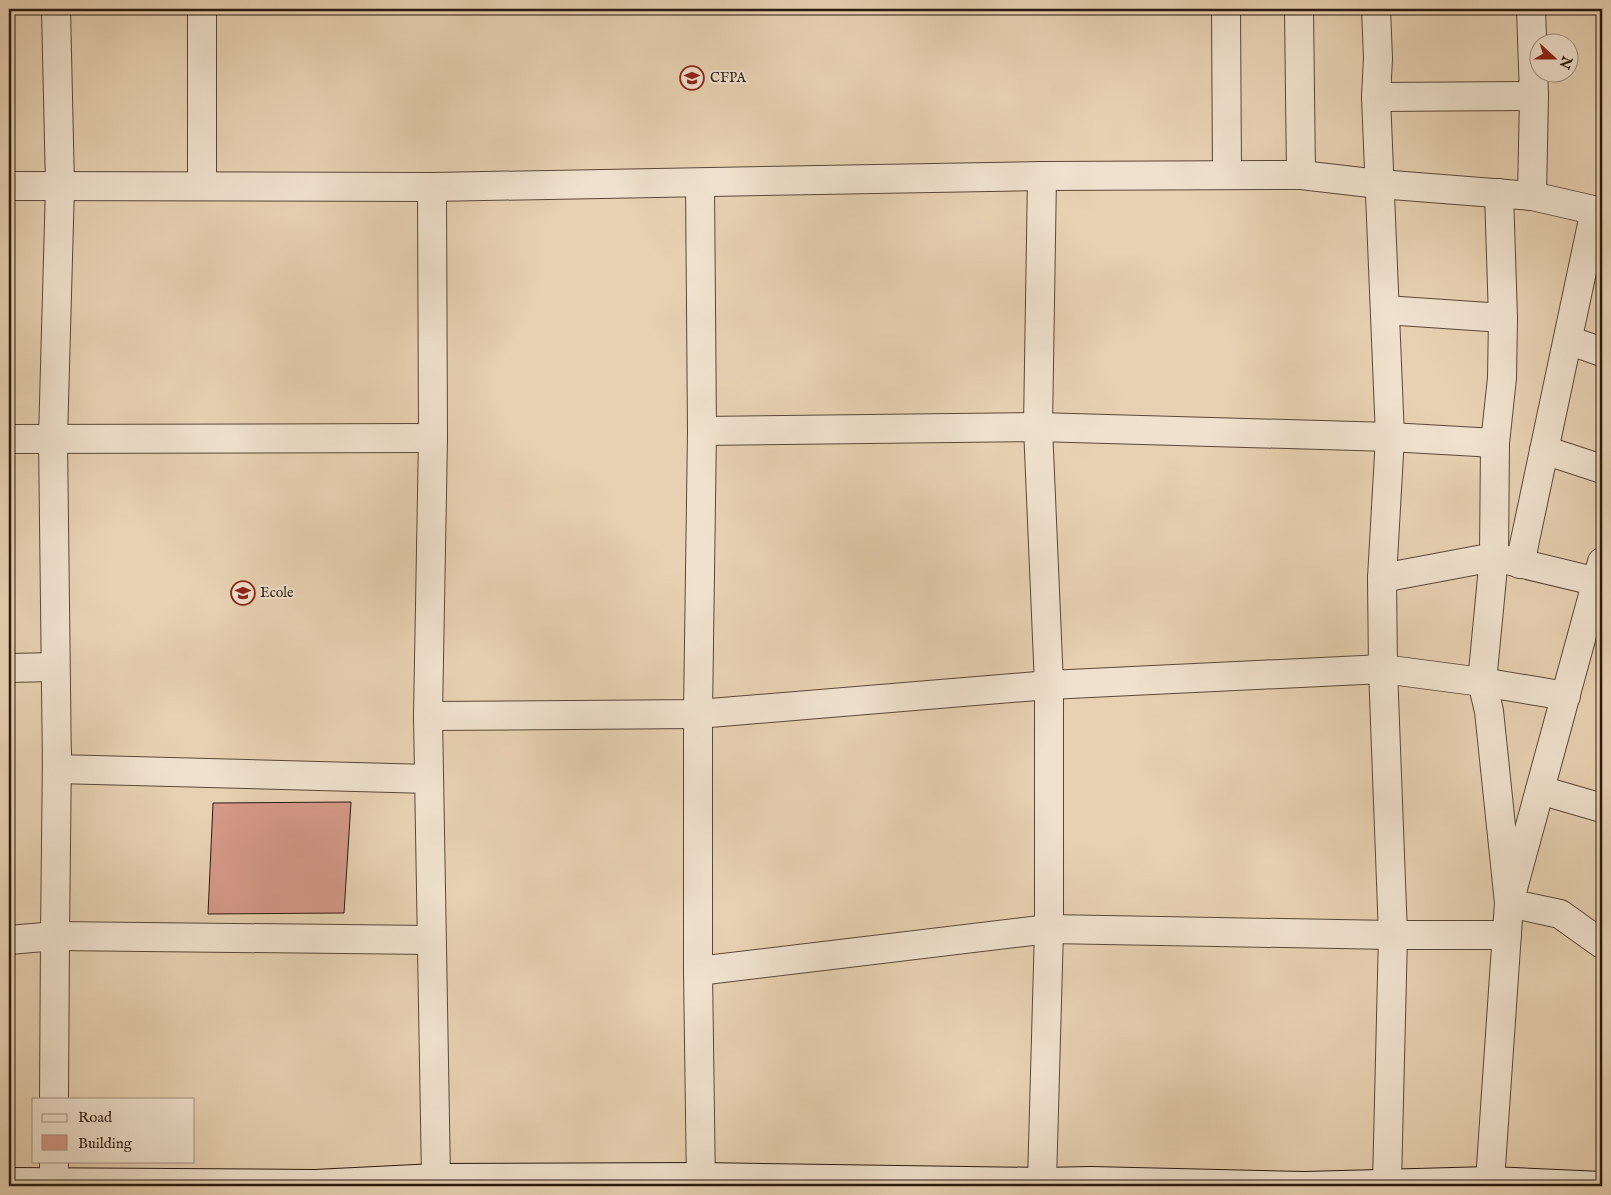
<svg xmlns="http://www.w3.org/2000/svg" width="1611" height="1195" font-family="'IM FELL English',serif">
<style>
.building{fill:#d59988;stroke:#2b1a0f}
.lines{fill:none;stroke-linecap:round;stroke-linejoin:round}
.minor-casing{stroke:#5a4838;stroke-width:30}
.secondary-casing{stroke:#2b1a0f;stroke-width:30}
.minor{stroke:#efe1cd;stroke-width:28}
.secondary{stroke:#efe1cd;stroke-width:28}
.labels{text-anchor:middle;dominant-baseline:central;stroke-width:4;stroke-linejoin:round;paint-order:stroke}
.poi-label{font-size:14px;fill:#2b1a0f;stroke:#efe1cd;text-anchor:start}
</style>
<rect width="100%" height="100%" fill="#e7d1b2"/>
<filter id="stains"><feTurbulence type="fractalNoise" baseFrequency=".004" numOctaves="4"/><feColorMatrix values="0 0 0 0 .2 0 0 0 0 .09 0 0 0 0 .02 0 0 0 .5 -.17"/></filter>
<radialGradient id="worn" r=".72"><stop offset=".6" stop-color="#630" stop-opacity="0"/><stop offset="1" stop-color="#630" stop-opacity=".3"/></radialGradient>
<g class="building">
<polygon points="351,802 344,913 208,914 213,803"/>
<polygon points="9,813 10,813 12,911 9,911"/>
</g>
<g class="lines">
<g class="minor-casing">
<g id="minor">
<polyline points="56,9 60,186 53,439 57,769 429,779"/>
<polyline points="1226,9 1227,174"/>
<polyline points="1299,9 1301,175"/>
<polyline points="1376,9 1378,58 1376,97 1390,437 1382,578 1383,669 1393,935 1387,1183"/>
<polyline points="1531,9 1534,96 1532,196"/>
<polyline points="1376,97 1534,96"/>
<polyline points="700,183 702,431 698,714 698,971 701,1186"/>
<polyline points="9,186 432,187 1042,176 1301,175 1379,184 1532,196 1602,212"/>
<polyline points="202,186 202,9"/>
<polyline points="432,187 433,438 428,716 436,1178"/>
<polyline points="1499,193 1503,318 1502,378 1495,443 1494,557 1482,682 1489,711 1509,903 1560,914 1602,944"/>
<polyline points="1385,310 1503,318"/>
<polyline points="1568,340 1602,352"/>
<polyline points="702,431 1038,427 1390,437 1495,443"/>
<polyline points="9,439 433,438"/>
<polyline points="1544,450 1602,469"/>
<polyline points="1520,564 1595,210"/>
<polyline points="1382,578 1494,557 1598,582"/>
<polyline points="9,668 55,667"/>
<polyline points="428,716 698,714 1049,685 1383,669 1482,682 1566,696"/>
<polyline points="57,753 55,936 431,940"/>
<polyline points="1540,790 1602,808"/>
<polyline points="9,940 55,936 54,1099"/>
<polyline points="698,971 1049,929 1393,935 1507,935"/>
<polyline points="1490,1181 1509,903 1602,562"/>
<polyline points="1042,1182 1049,929 1049,685 1038,427 1042,176"/>
<polyline points="54,1183 54,1161"/>
</g>
</g>
<g class="secondary-casing">
<polyline id="secondary" points="9,1182 315,1184 436,1178 701,1177 1042,1182 1091,1181 1305,1186 1490,1181 1602,1186"/>
</g>
<use href="#minor" class="minor"/>
<use href="#secondary" class="secondary"/>
</g>
<defs>
<g id="university-ring" transform="scale(1.25)"><circle r="9.5" fill="#efe1cd" stroke="#8f2418" stroke-width="1.5"/><path d="M0-5L7-2L0 1L-7-2ZM-4 1L0 2.5L4 1V4Q0 6-4 4Z" fill="#8f2418"/></g>
<g id="school-ring" transform="scale(1.25)"><circle r="9.5" fill="#efe1cd" stroke="#8f2418" stroke-width="1.5"/><path d="M0-5L7-2L0 1L-7-2ZM-4 1L0 2.5L4 1V4Q0 6-4 4Z" fill="#8f2418"/></g>
</defs>
<g fill-rule="evenodd">
<use href="#university-ring" x="692" y="78"/>
<use href="#school-ring" x="243" y="593"/>
</g>
<g class="labels">
<g class="poi-label">
<text x="710" y="78">CFPA</text>
<text x="260" y="593">Ecole</text>
</g>
</g>
<rect width="1611" height="1195" fill="none" stroke="#e7d1b2" stroke-width="30"/>
<rect x="10" y="10" width="1591" height="1175" fill="none" stroke="#2b1a0f" stroke-width="2.5"/>
<rect x="15" y="15" width="1581" height="1165" fill="none" stroke="#2b1a0f"/>
<rect x="32" y="1098" width="162" height="65" fill="#efe1cd" stroke="#a19181"/>
<rect x="42" y="1114" width="25" height="8" fill="#efe1cd" stroke="#a19181"/>
<text x="78" y="1122" font-size="15" fill="#2b1a0f">Road</text>
<rect x="42" y="1135" width="25" height="15" fill="#d59988" stroke="#a19181"/>
<text x="78" y="1148" font-size="15" fill="#2b1a0f">Building</text>
<g transform="translate(1554 58) rotate(111)"><circle r="24" fill="#efe1cd" stroke="#a19181"/>
<path d="M0-4L9 19L0 12L-9 19Z" fill="#8f2418"/>
<text y="-8" font-size="14" font-weight="bold" text-anchor="middle" fill="#2b1a0f">N</text>
</g>
<rect width="100%" height="100%" filter="url(#stains)"/>
<rect width="100%" height="100%" fill="url(#worn)"/>
</svg>
